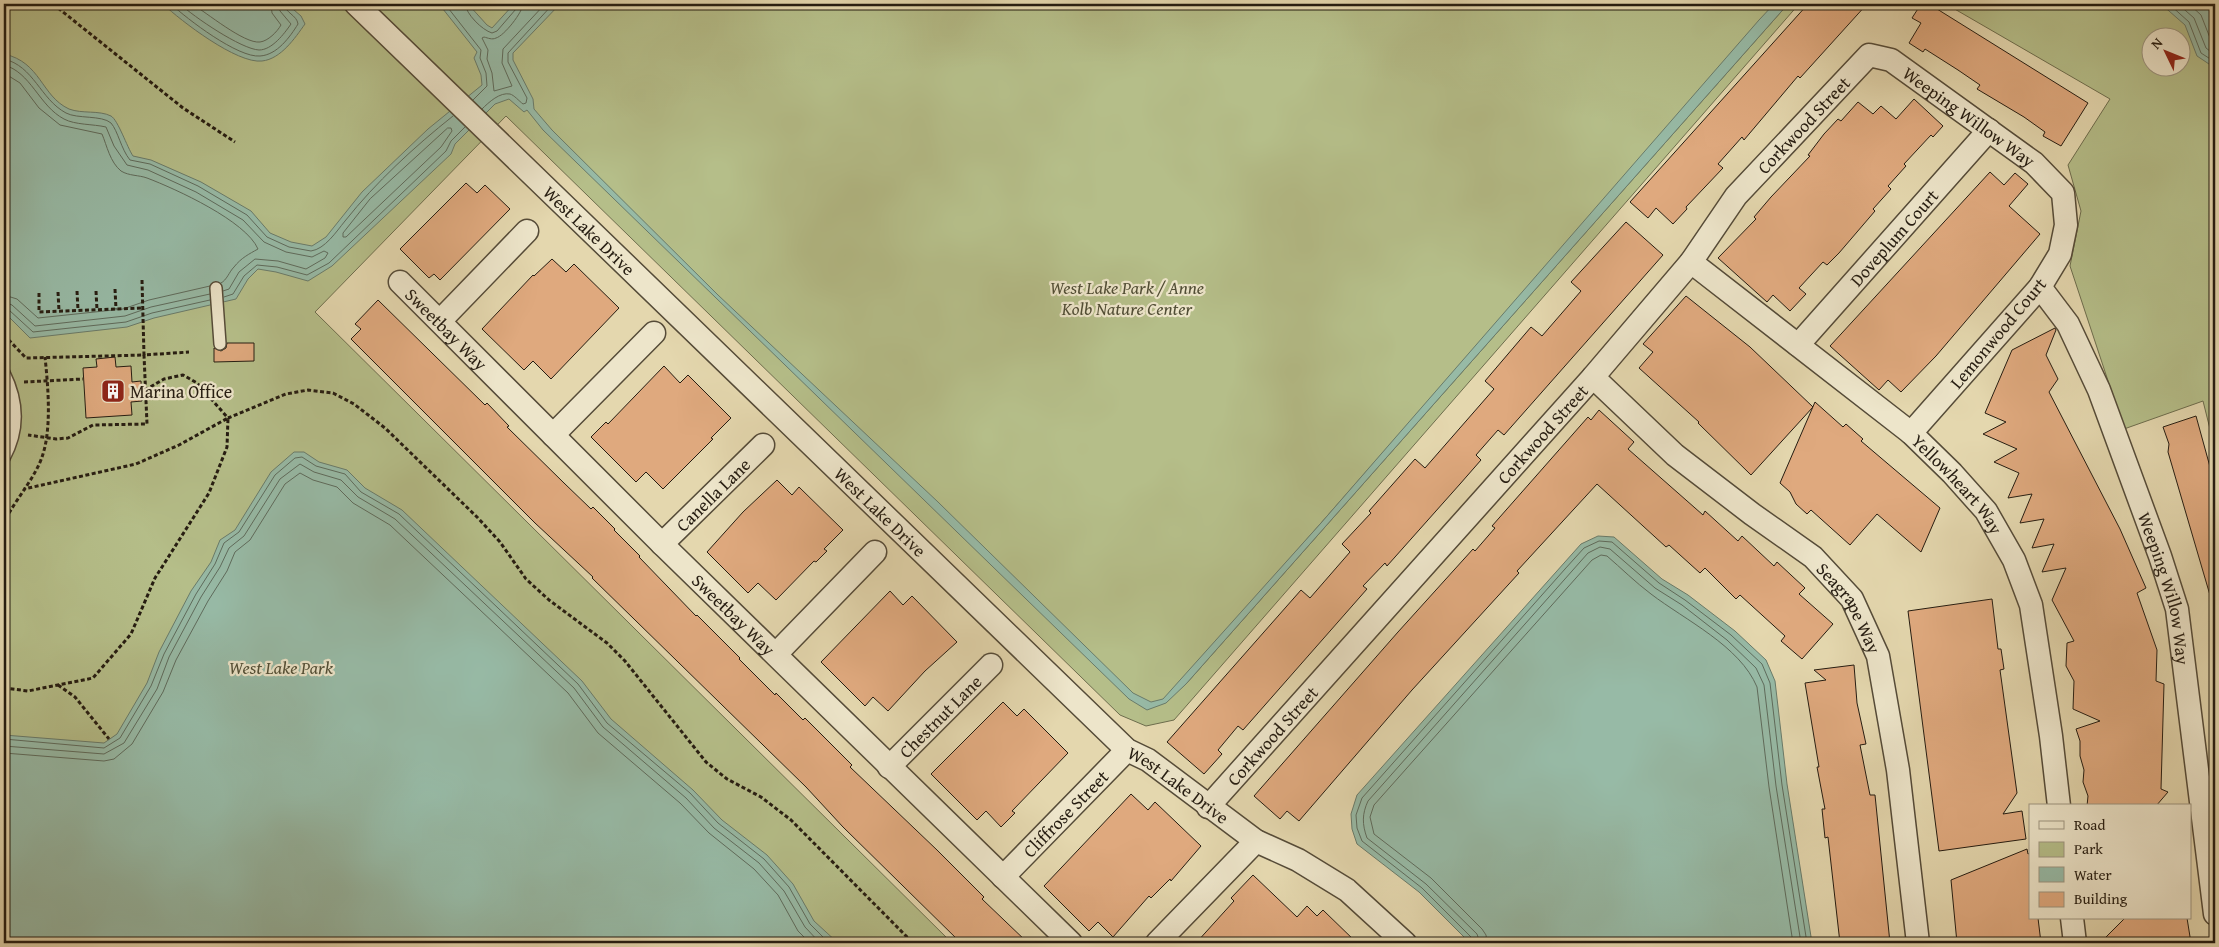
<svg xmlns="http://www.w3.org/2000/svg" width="2219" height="947" font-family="'Gentium Book Plus',serif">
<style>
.green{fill:#b5be89;stroke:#6d6d4d;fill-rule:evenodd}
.water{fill:#97baa6;stroke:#697b6a}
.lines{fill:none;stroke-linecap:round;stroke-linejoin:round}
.shore{stroke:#5e6b5c;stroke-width:1}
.building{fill:#dfa97e;stroke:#251c11}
.lane-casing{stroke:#554b38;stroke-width:14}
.street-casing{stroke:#554b38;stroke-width:25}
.path{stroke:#251c11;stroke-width:3;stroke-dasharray:4 2.5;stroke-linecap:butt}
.lane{stroke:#ede5ca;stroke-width:11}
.street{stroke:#ede5ca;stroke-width:22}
.labels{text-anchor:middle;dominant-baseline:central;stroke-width:4.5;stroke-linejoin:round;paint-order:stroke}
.street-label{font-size:18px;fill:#251c11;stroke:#ede5ca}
.park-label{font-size:18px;font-style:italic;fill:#504d35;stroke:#ede5ca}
.poi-label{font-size:18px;fill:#251c11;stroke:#ede5ca;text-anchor:start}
</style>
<rect width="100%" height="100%" fill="#e4d7ae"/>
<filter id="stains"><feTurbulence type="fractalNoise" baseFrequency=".004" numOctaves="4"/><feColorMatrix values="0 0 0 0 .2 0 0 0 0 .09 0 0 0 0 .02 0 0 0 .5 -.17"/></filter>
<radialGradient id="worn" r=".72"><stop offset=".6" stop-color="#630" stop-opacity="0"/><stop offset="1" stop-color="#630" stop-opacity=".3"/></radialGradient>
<g class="green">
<polygon points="4,4 1777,4 1162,704 1186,684 1788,4 1799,4 1174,720 1146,726 1120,715 506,116 315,312 952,943 4,943"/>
<path d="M1946,4H2215V449L2203,401L2124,429L2070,266L2081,211L2068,165L2110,99ZM2152,38H2182V68H2152Z"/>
</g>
<g class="water">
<path d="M163,4H287L301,16L305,24C295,38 281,59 262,61C237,64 181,21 163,4Z"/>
<path d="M439,4H468L487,25L492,28L514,4H560L513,53V60L533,99L534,109L552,130L718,295L938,502L1133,693L1151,702L1163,699L1321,523L1759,20L1774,4H1788L1186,684L1166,703L1147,710L1129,699L543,130L527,110L524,112L509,99L495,104L455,144L451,154L332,266L308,281L276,272L258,269L248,279L236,299L154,318L127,327L30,338L4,312V54C41,62 41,96 69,109C82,114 99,110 111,116C118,120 127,147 133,156L151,160L201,182L251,211L270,233L291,242L312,246L326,237L362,192L428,129L482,85L481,75L474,58L477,52Z"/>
<polygon points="2161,4 2215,4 2215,68 2197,56 2185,25"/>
<polygon points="294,452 304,452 319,462 347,470 365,488 402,510 582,681 611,719 693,790 722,820 767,855 793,884 814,921 838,943 4,943 4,735 104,743 117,734 147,683 159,652 191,591 211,562 220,540 235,530 271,472"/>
<polygon points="1598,536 1614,537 1662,579 1688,595 1735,631 1766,660 1775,681 1787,784 1812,943 1470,943 1419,892 1357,844 1352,829 1351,814 1357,795 1581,544"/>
</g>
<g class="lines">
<g class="shore">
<path d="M171,4C187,19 238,58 260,56C277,55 290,37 298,24C297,15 285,13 284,4"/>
<path d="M180,4C194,17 241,49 259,50C272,50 284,34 291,24L280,11L278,4"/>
<path d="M192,4C206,12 244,44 260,42C268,41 277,32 281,25L272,13L271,4"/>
<polyline points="445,4 481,50 480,58 486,73 487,86 473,100"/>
<path d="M465,4C466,14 482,30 492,33L497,31L516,9L517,4"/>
<path d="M523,4C523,12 504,36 496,38C492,40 488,38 484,37L482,38L488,50L487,59L492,73L494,91L512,86L502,63L503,49L545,4"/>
<polyline points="2169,4 2189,22 2201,53 2215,62"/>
<polyline points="2178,4 2194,18 2206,48 2215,55"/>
<polyline points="2189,4 2201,15 2212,43 2215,45"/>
<path d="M4,59C34,66 40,99 66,113C77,119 102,115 111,123C118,131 121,149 130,160L150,164L198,186L247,215L267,237L289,247L311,251C325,249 336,232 345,221C376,182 414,147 453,116"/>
<path d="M4,65C31,72 39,106 64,119C75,125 93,124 106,127L114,146L127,165L148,170L196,192L243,220L264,242L286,252L312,257L324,251L328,253L325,258L306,269L278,261L255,259L239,272L229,289L223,291"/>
<path d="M4,73L20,83L39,108L60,125L102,134C107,146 110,162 121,171C129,176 139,175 147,178C176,189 246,221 258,249C249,254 241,258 234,267C229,272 227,280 221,283"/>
<path d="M482,109C489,102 500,92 510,94C514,95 519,101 523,104L526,103L527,98L508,62V53L553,4"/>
<polygon points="448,128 451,128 452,131 441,147 346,237 343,237 343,233 370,199"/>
<polyline points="4,295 17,299 38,318 123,309 149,300 210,286"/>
<polyline points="224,297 233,294 244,276 257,265 277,267 307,275 329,263 446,151 451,141 465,127"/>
<polyline points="4,302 12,305 35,326 125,316 151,307 210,294"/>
<polyline points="4,309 9,310 33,332 126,322 152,313 210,300"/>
<polyline points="4,739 104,748 120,738 151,686 164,654 196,594 215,564 224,543 239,532 275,475 295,458 302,457 316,466 345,474 361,492 399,514 578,684 607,723 690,793 718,823 764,859 789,887 810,924 829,943"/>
<polyline points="4,746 104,754 124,743 157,689 169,657 201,597 220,567 229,548 244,536 280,479 300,464 314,472 341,480 358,497 395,519 574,688 603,727 686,798 714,828 759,863 784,891 805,927 820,943"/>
<polyline points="4,753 104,761 114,759 132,744 163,692 176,660 208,601 227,571 235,552 250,540 285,484 300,473 313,480 337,487 353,503 390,525 568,693 598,733 680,803 709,833 754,869 778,895 798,931 810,943"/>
<polyline points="1473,943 1472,938 1422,888 1362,841 1357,828 1356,815 1362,798 1565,569 1584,548 1599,541 1612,542 1659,583 1685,600 1731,635 1762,664 1770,683 1782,785 1807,943"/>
<path d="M1480,943L1477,934L1426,884L1367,838C1362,824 1362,814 1368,801L1588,553L1600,547L1610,549L1655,588L1682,605L1727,640L1756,668L1764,685L1776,786L1801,943"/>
<path d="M1487,943L1486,935L1482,929L1431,878L1374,834L1370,817L1374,805L1592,560L1601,555L1607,556C1621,568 1635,582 1651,594C1685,620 1740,646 1757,687L1769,787L1793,943"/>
</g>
</g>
<g class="building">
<polygon points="1808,4 1867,4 1800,78 1798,76 1744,140 1742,137 1718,164 1723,168 1686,207 1687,209 1673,224 1656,208 1648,218 1630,202"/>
<polygon points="1921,4 1929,4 2088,103 2061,146 2043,136 2045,132 2024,117 1977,89 1980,85 1958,70 1925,49 1923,52 1909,43 1921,23 1912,18"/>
<polygon points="1914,99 1943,126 1933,137 1931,135 1904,164 1906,166 1888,186 1891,189 1873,209 1875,211 1839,253 1827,265 1823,262 1799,288 1806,294 1790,311 1773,295 1767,302 1718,258 1756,219 1754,217 1771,197 1810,156 1808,155 1824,134 1838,119 1841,121 1858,102 1873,114 1881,106 1896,119"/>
<polygon points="1990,172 2004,185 2015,173 2028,184 2009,206 2040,234 1936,356 1901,392 1888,380 1879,390 1830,346"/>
<polygon points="466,183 477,193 485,185 510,209 440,280 434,274 429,278 400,249"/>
<polygon points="1626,222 1663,255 1504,435 1498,430 1476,455 1481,460 1460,484 1387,566 1385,563 1363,586 1367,589 1243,730 1238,726 1218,750 1222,754 1204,774 1167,742 1301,590 1310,598 1350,552 1342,544 1371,513 1369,511 1415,459 1425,468 1494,389 1485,381 1531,327 1542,336 1581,291 1571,282"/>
<polygon points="552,259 566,272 574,264 619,308 551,379 533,361 524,370 482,329 533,275 534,276"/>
<polygon points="1686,296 1750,347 1813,407 1751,475 1698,423 1699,422 1639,368 1653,352 1643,344"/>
<polygon points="378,300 485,405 487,403 509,426 507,427 564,483 591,509 593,507 615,529 614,530 640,556 639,557 696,616 697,615 740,658 739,659 775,695 776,693 803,720 805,718 852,765 850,767 937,850 984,897 982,899 1028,943 961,943 843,827 806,787 592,578 593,577 535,523 351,339 361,329 355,324"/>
<polygon points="2055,328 2056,330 2046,355 2058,379 2049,392 2120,529 2146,588 2137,593 2157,650 2156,681 2164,684 2161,789 2168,792 2156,806 2087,806 2088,796 2083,782 2084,770 2080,756 2080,741 2076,729 2100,721 2073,709 2074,681 2066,666 2067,643 2074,641 2052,600 2066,568 2042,572 2054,544 2032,548 2044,519 2020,523 2032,494 2008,498 2019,473 1994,462 2017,449 1983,434 2006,422 1985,413 2012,350"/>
<polygon points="227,343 254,343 254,361 214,362 214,348 221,351 226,348"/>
<polygon points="115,357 116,367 131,366 132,382 141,381 142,401 131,402 132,415 86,418 83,368 97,367 96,359"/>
<polygon points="664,366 680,383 688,375 731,418 711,438 713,439 663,489 646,472 636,482 591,437 606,422 608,424"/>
<polygon points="1815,402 1843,427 1846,424 1863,439 1861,441 1940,508 1921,552 1877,514 1850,545 1811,510 1807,514 1796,504 1790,492 1780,483"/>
<polygon points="1599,410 1634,442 1628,449 1703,515 1705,511 1738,541 1742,536 1774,566 1777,562 1805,588 1799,594 1833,624 1802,659 1781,641 1785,636 1740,595 1736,599 1705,568 1700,573 1669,545 1666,547 1597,484 1517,571 1519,573 1412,690 1299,821 1287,811 1280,819 1254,796 1398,632 1473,549 1475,551 1495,528 1492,526 1588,417 1591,420"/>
<polygon points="2196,416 2215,485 2215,601 2212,602 2168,452 2169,444 2163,427"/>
<polygon points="777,480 792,495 799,487 843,530 824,549 827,551 816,562 814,561 776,600 758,583 748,593 707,552 743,512"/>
<polygon points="890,591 903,605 912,596 957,642 925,671 888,711 873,697 865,706 821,662"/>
<polygon points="1992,599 1998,649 2001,649 2004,669 2000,670 2017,793 2003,814 2022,811 2026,839 1939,851 1908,611"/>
<polygon points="1854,665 1857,703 1866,744 1860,745 1870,795 1875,795 1890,943 1840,943 1828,837 1825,838 1822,809 1825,809 1817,767 1819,767 1805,683 1826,680 1814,670"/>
<polygon points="1003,702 1017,716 1024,709 1068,753 1012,811 1015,813 1001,827 986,811 977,820 931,774"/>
<polygon points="1131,794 1148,810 1155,802 1201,846 1171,881 1170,879 1151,898 1149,896 1113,937 1098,922 1089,931 1044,886"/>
<polygon points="2027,849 2028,854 2030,853 2030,918 2038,918 2041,943 1957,943 1951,880"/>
<polygon points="1253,875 1297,917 1307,906 1317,916 1323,910 1357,943 1196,943 1234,901 1231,898"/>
<polygon points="2125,918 2187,918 2191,943 2118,943 2106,937"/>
</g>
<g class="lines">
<g class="lane-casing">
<g id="lane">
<polyline points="216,288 220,344"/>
<path d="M4,373C18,401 20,429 4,458"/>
</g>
</g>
<g class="street-casing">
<g id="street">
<path id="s1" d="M356,4L1127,750L1148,760L1256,841L1298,860L1347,890L1405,943"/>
<path id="s2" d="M1691,262L1911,433L1952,473L1986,511L2014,560L2031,605L2051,736L2059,806"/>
<path id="s3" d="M400,282L662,544L1071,943"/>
<path id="s4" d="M2040,287L2068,324L2099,390L2160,556L2177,609L2215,914"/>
<polyline points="440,321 527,231"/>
<path id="s5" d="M1798,345L1989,130"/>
<path id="s6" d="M1593,377L1675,455L1752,514L1813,557L1852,599L1878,656L1898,770L1918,943"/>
<polyline points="553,435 654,333"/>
<path id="s7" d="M662,544L763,445"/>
<polyline points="776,654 875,552"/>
<path id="s8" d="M889,767L991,665"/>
<path id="s9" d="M1208,807L1593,377L1691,262L1736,196L1869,55L1891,60L2034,163L2063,193L2066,225L2060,254L2040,287L1911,433"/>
<path id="s10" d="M1003,877L1127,750"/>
<polyline points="2072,918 2075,943"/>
<polyline points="1157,943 1256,841"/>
</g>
</g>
<g class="path">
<polyline points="53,4 183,108 235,142"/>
<polyline points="142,280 144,355 189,352"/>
<polyline points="115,289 116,309"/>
<polyline points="77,291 78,310"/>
<polyline points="96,291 97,310"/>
<polyline points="58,292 59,311"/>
<polyline points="39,293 39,312 143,308"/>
<polyline points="4,335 26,358 144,355 147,424 93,425 68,438 56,439 28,435"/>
<polyline points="24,382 83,379"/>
<polyline points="145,390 164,379 183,375 197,383 228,418 286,394 308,390 333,393 354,404 385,428 478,518 500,542 526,579 549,600 607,643 625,661 706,762 727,779 761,797 791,820 913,943"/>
<path d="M4,517L9,513C19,496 36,475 42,457C52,429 48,386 45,357"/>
<polyline points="58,685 75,697 109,739"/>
<polyline points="4,688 28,691 93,678 131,634 155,578 209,493 227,447 228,418 179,445 136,464 24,489"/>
</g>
<use href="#lane" class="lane"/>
<use href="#street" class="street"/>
</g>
<defs>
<g id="building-square" transform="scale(1.25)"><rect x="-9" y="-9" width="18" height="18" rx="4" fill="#8f2418" stroke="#ede5ca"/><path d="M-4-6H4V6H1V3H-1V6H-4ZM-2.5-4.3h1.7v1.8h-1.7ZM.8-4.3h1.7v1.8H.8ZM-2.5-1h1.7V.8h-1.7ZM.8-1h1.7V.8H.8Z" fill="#fff"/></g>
</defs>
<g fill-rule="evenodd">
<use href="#building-square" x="113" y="391"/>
</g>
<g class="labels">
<g class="street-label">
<text stroke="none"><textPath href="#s9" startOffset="1121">Weeping Willow Way</textPath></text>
<text stroke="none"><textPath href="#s9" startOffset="906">Corkwood Street</textPath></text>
<text stroke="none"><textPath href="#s1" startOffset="325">West Lake Drive</textPath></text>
<text stroke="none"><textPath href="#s5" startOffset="144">Doveplum Court</textPath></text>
<text stroke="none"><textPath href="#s3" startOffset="66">Sweetbay Way</textPath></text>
<text transform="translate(1998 333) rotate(-50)">Lemonwood Court</text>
<text stroke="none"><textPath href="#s9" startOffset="501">Corkwood Street</textPath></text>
<text stroke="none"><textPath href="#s2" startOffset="348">Yellowheart Way</textPath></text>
<text stroke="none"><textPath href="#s7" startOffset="71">Canella Lane</textPath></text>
<text stroke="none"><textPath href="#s1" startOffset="730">West Lake Drive</textPath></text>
<text stroke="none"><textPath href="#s4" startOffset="329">Weeping Willow Way</textPath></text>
<text stroke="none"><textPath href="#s6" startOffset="348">Seagrape Way</textPath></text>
<text stroke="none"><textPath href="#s3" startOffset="471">Sweetbay Way</textPath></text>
<text stroke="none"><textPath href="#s8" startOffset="72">Chestnut Lane</textPath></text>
<text stroke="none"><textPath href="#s9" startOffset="96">Corkwood Street</textPath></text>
<text stroke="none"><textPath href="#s1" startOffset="1135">West Lake Drive</textPath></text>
<text stroke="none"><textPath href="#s10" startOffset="89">Cliffrose Street</textPath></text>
</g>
<g class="park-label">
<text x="1127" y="287">West Lake Park / Anne<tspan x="1127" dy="21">Kolb Nature Center</tspan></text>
<text x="281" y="667">West Lake Park</text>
</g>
<g class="poi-label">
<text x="130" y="391">Marina Office</text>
</g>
</g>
<rect width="2219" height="947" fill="none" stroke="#e4d7ae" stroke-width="20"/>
<rect x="5" y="5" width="2209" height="937" fill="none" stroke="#251c11" stroke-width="2.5"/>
<rect x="10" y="10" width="2199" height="927" fill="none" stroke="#251c11"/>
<rect x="2029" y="804" width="162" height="115" fill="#ede5ca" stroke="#9d9580"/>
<rect x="2039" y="821" width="25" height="8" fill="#ede5ca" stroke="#9d9580"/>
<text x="2074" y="830" font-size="15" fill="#251c11">Road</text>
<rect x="2039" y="842" width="25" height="15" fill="#b5be89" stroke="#9d9580"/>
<text x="2074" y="854" font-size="15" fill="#251c11">Park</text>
<rect x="2039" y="867" width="25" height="15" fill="#97baa6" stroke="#9d9580"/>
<text x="2074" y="880" font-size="15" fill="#251c11">Water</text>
<rect x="2039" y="892" width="25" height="15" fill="#dfa97e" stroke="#9d9580"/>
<text x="2074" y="904" font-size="15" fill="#251c11">Building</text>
<g transform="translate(2166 52) rotate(313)"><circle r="24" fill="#ede5ca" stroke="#9d9580"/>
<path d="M0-4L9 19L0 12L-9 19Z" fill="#8f2418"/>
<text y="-8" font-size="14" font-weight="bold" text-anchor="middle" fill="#251c11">N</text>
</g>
<rect width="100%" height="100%" filter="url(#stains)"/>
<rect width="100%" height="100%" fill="url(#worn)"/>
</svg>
